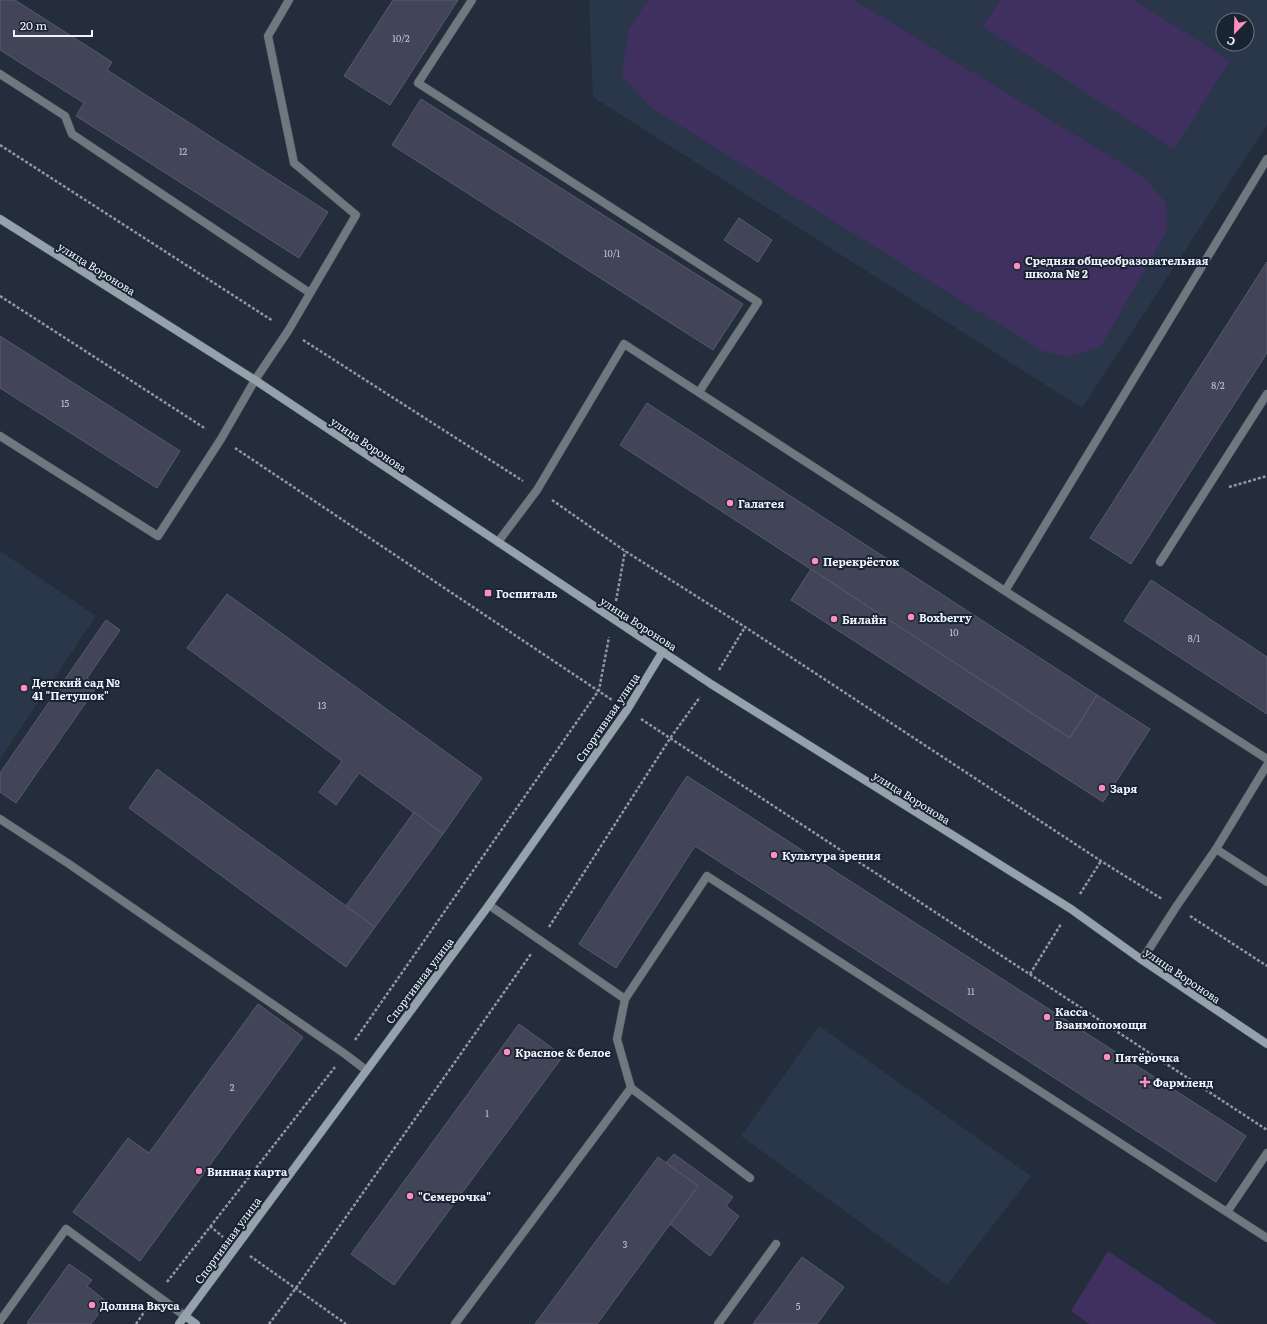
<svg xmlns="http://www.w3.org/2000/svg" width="1267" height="1324" font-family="Literata,serif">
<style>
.built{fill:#2a374b;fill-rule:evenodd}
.pitch{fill:#3f305f}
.building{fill:#424557;stroke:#585b6e}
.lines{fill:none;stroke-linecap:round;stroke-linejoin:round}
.lane-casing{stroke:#3f4957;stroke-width:9}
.secondary-casing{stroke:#3f4957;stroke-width:9}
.path{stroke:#8f97a4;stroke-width:2.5;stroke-dasharray:3 2;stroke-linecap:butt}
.lane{stroke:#6f787e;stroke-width:8}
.secondary{stroke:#95a2ac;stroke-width:8}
.poi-dot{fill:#fe8ebd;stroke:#192331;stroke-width:1.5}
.labels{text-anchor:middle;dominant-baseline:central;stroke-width:4;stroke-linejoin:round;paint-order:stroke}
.number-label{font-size:9px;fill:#c3c8d4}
.poi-label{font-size:11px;font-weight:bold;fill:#eef4fe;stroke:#192331;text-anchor:start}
.street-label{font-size:11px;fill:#eef4fe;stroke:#192331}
</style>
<rect width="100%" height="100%" fill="#232d3c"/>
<g class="built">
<path d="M589,0H1267V125L1082,408L593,97ZM1223,20H1247V44H1223Z"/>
<polygon points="0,551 96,616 0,759"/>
<polygon points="819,1026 1031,1176 947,1285 741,1136"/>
</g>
<g class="pitch">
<polygon points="648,0 854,0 1144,177 1166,203 1167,231 1101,346 1069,357 1042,351 649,106 622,75 629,29"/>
<polygon points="1000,0 1134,0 1230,61 1174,149 983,27"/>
<polygon points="1108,1251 1217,1324 1089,1324 1071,1311"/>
</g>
<g class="building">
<polygon points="0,0 15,0 112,62 107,70 328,212 299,258 76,116 84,103 0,50"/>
<polygon points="393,0 458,0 390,105 344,76"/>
<polygon points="421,99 743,304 713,350 392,145"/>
<polygon points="739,218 772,240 758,262 724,240"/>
<polygon points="1267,262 1267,353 1131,564 1090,538"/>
<polygon points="0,336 180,451 157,488 0,388"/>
<polygon points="647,403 1097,695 1070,738 620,445"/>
<polygon points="811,569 1070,738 1097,695 1150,729 1103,802 791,600"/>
<polygon points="1151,580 1267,657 1267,714 1124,621"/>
<polygon points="227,594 482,778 443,834 359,773 336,805 319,792 342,761 187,648"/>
<polygon points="106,620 120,630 87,678 98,685 16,803 0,792 0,773"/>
<polygon points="157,769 375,927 346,967 129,808"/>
<polygon points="687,776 1246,1136 1216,1182 695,846 616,968 579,944"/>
<polygon points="414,812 443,834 375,927 346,906"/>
<polygon points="258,1004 303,1037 140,1261 73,1212 128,1138 149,1153"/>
<polygon points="519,1024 563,1056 394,1285 351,1254"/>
<polygon points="674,1154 733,1197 726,1206 739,1216 710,1256 670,1224 698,1186 666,1163"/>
<polygon points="658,1157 698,1186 597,1324 535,1324"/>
<polygon points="802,1257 844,1287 817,1324 753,1324"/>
<polygon points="69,1264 92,1280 87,1286 107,1302 91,1324 29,1324 27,1323"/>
</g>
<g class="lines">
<g class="lane-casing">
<g id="lane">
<polyline points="472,0 418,83 758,302 699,392"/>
<polyline points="0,74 65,116 72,134 310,293"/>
<polyline points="1267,159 1005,591 1267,759"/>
<polyline points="0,436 158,536 221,439 255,380 288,331 356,215 294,163 268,36 289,0"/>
<polyline points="498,542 537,490 624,344 1005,591"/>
<polyline points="1160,562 1267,394"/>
<polyline points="0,819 69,864 345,1054 366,1070"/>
<polyline points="1216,849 1267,882"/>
<polyline points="489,905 625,999 707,876 1267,1238"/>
<polyline points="1142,960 1176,907 1216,849 1267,765"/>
<polyline points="631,1088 750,1178"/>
<polyline points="1227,1212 1267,1153"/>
<polyline points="0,1321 66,1229 185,1316"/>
<polyline points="455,1324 631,1088 617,1039 625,999"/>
<polyline points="718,1324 776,1244"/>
</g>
</g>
<g class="secondary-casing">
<g id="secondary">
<polyline points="0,219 255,380 711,684 1071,909 1142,960 1267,1044"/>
<polyline points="185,1316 196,1324"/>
<polyline points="179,1324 489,905 627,710 663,651"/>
</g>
</g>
<g class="path">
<polyline points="0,145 273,321"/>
<polyline points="0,296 206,429"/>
<polyline points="303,340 523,481"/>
<polyline points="235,448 612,700"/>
<polyline points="1229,487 1267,476"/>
<polyline points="552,500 625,551 745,627 1101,861 1162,899"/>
<polyline points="616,601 625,551"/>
<polyline points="719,670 745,627"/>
<polyline points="641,719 1267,1130"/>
<polyline points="1080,894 1101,861"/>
<polyline points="1190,916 1267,966"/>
<polyline points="549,927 671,737 700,697"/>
<polyline points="1030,974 1061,924"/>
<polyline points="355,1040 599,690 609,637"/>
<polyline points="210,1226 223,1237"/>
<polyline points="250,1256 346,1324"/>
<polyline points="167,1282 335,1067"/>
<polyline points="136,1324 147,1308"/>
<polyline points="269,1324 296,1288 531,954"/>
</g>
<use href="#lane" class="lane"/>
<use href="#secondary" class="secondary"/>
</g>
<g class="poi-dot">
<circle cx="1017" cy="266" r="4"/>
<circle cx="730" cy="503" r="4"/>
<circle cx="815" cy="561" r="4"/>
<rect x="484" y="589" width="8" height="8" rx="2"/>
<circle cx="911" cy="617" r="4"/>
<circle cx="834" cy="619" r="4"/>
<circle cx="24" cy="688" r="4"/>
<circle cx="1102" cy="788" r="4"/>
<circle cx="774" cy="855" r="4"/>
<circle cx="1047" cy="1017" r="4"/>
<circle cx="507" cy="1052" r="4"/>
<circle cx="1107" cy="1057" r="4"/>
<path d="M1143 1076h4v4h4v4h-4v4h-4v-4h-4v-4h4z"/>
<circle cx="199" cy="1171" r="4"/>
<circle cx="410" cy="1196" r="4"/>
<circle cx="92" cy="1305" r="4"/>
</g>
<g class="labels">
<g class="number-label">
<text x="401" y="38">10/2</text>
<text x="183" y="151">12</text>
<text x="612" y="253">10/1</text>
<text x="1218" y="385">8/2</text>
<text x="65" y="403">15</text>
<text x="954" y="632">10</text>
<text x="1194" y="638">8/1</text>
<text x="322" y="705">13</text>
<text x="971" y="991">11</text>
<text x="232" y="1087">2</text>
<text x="487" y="1113">1</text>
<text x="625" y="1244">3</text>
<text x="798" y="1306">5</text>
</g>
<g class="poi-label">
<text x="1025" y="260">Средняя общеобразовательная<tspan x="1025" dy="13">школа № 2</tspan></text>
<text x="738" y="503">Галатея</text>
<text x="823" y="561">Перекрёсток</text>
<text x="496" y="593">Госпиталь</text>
<text x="919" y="617">Boxberry</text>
<text x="842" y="619">Билайн</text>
<text x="32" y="682">Детский сад №<tspan x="32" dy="13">41 "Петушок"</tspan></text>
<text x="1110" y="788">Заря</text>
<text x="782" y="855">Культура зрения</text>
<text x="1055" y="1011">Касса<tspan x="1055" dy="13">Взаимопомощи</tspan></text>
<text x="515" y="1052">Красное &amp; белое</text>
<text x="1115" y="1057">Пятёрочка</text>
<text x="1153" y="1082">Фармленд</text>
<text x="207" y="1171">Винная карта</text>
<text x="418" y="1196">"Семерочка"</text>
<text x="100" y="1305">Долина Вкуса</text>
</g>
<g class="street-label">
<text transform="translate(97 268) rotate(32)">улица Воронова</text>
<text transform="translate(369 444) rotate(34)">улица Воронова</text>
<text transform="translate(639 623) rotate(33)">улица Воронова</text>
<text transform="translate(607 717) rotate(-56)">Спортивная улица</text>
<text transform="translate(912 797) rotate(32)">улица Воронова</text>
<text transform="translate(1183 975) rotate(34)">улица Воронова</text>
<text transform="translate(419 980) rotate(-53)">Спортивная улица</text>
<text transform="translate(227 1240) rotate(-54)">Спортивная улица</text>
</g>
</g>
<g transform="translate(1235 32) rotate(203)"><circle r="19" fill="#192331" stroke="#6e7783"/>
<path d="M0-3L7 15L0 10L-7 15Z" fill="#fe8ebd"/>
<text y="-6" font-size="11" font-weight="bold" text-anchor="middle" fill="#eef4fe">С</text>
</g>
<path d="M14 30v6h78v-6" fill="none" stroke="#eef4fe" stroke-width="2"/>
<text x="20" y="30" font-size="12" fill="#eef4fe" stroke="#192331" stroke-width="3" paint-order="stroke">20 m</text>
</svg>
